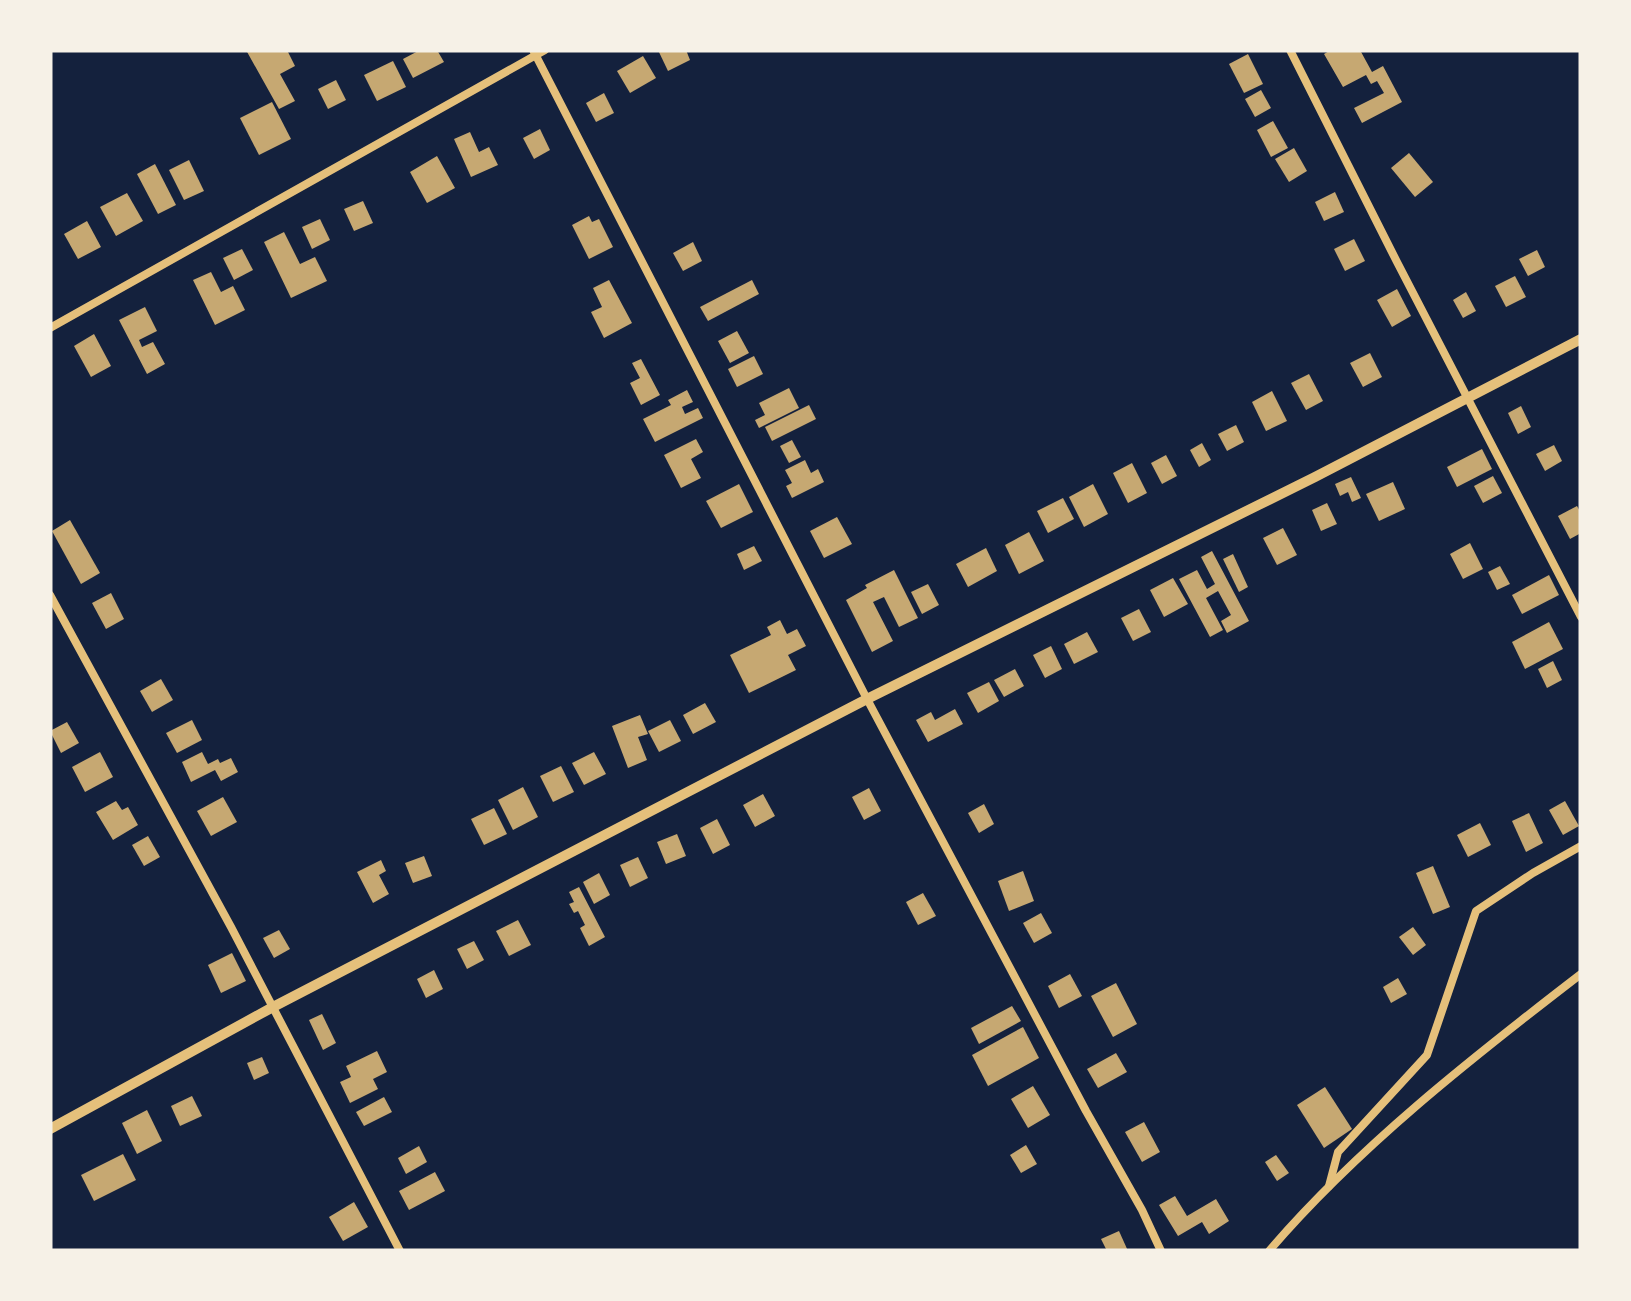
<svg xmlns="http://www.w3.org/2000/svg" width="1631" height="1301" font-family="'PT Sans Narrow',sans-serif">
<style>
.building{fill:#c6a872}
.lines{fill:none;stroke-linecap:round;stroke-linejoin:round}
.minor{stroke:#e5c07b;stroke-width:8}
.tertiary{stroke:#e5c07b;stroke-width:10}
</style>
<rect width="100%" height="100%" fill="#14213d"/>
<g class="building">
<polygon points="246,50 287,50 295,66 280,74 295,101 279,109"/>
<polygon points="420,50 437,50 444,62 413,78 403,59"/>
<polygon points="658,50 686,50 690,60 668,71"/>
<polygon points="1331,50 1360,50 1372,72 1383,66 1402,102 1362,123 1354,108 1384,93 1377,81 1371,84 1366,75 1343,87 1324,54"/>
<polygon points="1248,54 1263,84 1244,93 1229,64"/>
<polygon points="643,56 656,78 630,93 617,71"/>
<polygon points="393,61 406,87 377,101 364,75"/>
<polygon points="336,80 346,100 328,109 318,89"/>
<polygon points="1261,90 1271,108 1255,117 1245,99"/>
<polygon points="604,93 614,113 596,122 586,103"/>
<polygon points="272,102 291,139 259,155 240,118"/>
<polygon points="1273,121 1288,148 1271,157 1257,130"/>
<polygon points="540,129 550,150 534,159 523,138"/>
<polygon points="470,132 479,152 489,147 498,165 471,177 454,139"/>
<polygon points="1294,148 1307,171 1289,182 1275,159"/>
<polygon points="1409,153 1433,182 1415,197 1391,168"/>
<polygon points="437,156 455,188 427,203 410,172"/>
<polygon points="189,160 204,191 184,200 169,170"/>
<polygon points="155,164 176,205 158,214 137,174"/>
<polygon points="1335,192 1344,212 1324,221 1315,202"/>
<polygon points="127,193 143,221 116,236 100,207"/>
<polygon points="363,201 373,223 354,231 344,209"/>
<polygon points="589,216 592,222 599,219 613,247 589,259 572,225"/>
<polygon points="320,219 330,240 312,249 302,227"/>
<polygon points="87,221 101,247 78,259 64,234"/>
<polygon points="284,232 300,264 315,257 327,281 291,298 264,242"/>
<polygon points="1354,239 1365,261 1345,271 1334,249"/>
<polygon points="693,242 702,261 683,271 673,253"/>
<polygon points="242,249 253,270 234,280 223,258"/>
<polygon points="1537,250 1545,267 1528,276 1519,259"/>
<polygon points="211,272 221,292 233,286 245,310 215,325 193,280"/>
<polygon points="1515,276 1526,297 1506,307 1495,286"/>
<polygon points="609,280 632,323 604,338 591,312 602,307 593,288"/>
<polygon points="752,280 759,294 708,321 700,307"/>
<polygon points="1397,289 1411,316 1392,327 1377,300"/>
<polygon points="1466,292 1476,311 1463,318 1453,300"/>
<polygon points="145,307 157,331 139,340 142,347 153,342 165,364 147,374 119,320"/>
<polygon points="737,331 749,353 730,363 718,341"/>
<polygon points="94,334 111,366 91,377 74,346"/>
<polygon points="1370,353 1382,377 1363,387 1350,363"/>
<polygon points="754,356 763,374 737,387 728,369"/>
<polygon points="641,359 660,395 641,405 630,383 640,378 632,363"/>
<polygon points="1309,374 1323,401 1306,410 1291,383"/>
<polygon points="789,388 799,408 759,428 755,420 765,415 759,403"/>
<polygon points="687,390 693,402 682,407 685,414 698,408 703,418 655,442 643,419 671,405 668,400"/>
<polygon points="1272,391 1287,421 1266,431 1252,402"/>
<polygon points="809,405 816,419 772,441 765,427"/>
<polygon points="1521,406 1531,427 1518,434 1508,413"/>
<polygon points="1236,425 1244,442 1227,451 1218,434"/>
<polygon points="696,439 703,452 691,459 701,478 681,488 664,455"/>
<polygon points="792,440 801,457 789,463 780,446"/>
<polygon points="1202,443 1211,460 1199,467 1190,450"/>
<polygon points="1554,445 1562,461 1545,471 1536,454"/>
<polygon points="1482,449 1492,469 1457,487 1447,467"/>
<polygon points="1166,455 1177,476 1162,484 1151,463"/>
<polygon points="805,460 811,473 818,469 824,482 792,498 786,486 792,483 785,470"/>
<polygon points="1132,463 1147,493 1128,503 1113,473"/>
<polygon points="1493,476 1502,493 1483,503 1474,486"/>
<polygon points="1351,477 1361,498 1352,502 1348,492 1340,496 1335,484"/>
<polygon points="1393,482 1405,509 1379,521 1366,494"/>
<polygon points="739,484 753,512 721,528 706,501"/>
<polygon points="1093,484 1108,514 1084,527 1069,497"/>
<polygon points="1063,498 1074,519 1048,533 1037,511"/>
<polygon points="1327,503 1337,524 1321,531 1312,510"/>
<polygon points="1577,506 1581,513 1581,533 1570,539 1558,516"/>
<polygon points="837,517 852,544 824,558 810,531"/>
<polygon points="70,520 100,573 81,584 52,531"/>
<polygon points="1283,528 1297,555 1277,565 1263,538"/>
<polygon points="1029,532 1044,561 1019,574 1005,545"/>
<polygon points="1470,543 1483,569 1463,579 1450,554"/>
<polygon points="754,546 762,561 744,570 737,554"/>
<polygon points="986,548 997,571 968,587 956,564"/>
<polygon points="1212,551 1249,621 1227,633 1221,621 1231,615 1218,591 1206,598 1223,630 1210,637 1179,579 1197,570 1207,589 1215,584 1201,557"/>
<polygon points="1233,554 1248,587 1239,592 1223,559"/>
<polygon points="1500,566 1510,584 1497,590 1488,572"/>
<polygon points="894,570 918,618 899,627 884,597 873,602 893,641 872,652 846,600 867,588 865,585"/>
<polygon points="1549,575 1559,595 1522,614 1512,595"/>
<polygon points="1173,578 1188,604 1164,617 1150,590"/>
<polygon points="928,584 939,605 922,614 911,592"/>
<polygon points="111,593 124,619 106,629 92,603"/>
<polygon points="1139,609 1151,632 1133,641 1121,618"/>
<polygon points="780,620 787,634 797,629 806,646 788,655 796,670 749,693 730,655 771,635 767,627"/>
<polygon points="1549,622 1563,649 1525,669 1512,642"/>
<polygon points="1087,632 1098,652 1074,664 1064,644"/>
<polygon points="1051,646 1062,669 1045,678 1033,655"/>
<polygon points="1553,661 1562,680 1547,688 1538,669"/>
<polygon points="1015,669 1024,686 1004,697 994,680"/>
<polygon points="161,679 173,700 152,712 140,691"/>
<polygon points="989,682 999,701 978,713 967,693"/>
<polygon points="705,703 716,722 693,734 683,715"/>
<polygon points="955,709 963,724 928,742 916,720 931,712 935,720"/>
<polygon points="640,715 648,734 638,737 647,760 628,768 612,726"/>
<polygon points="192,720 202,740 177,753 166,733"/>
<polygon points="670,720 681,741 659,752 648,731"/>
<polygon points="67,722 79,743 61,753 50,731"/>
<polygon points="100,752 113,777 85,792 72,767"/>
<polygon points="202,752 208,764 218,759 220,763 231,758 238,772 221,781 215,770 191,782 182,762"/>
<polygon points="594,752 606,774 584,785 572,763"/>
<polygon points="561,766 574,792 553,802 540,776"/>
<polygon points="523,787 538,817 513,830 498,800"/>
<polygon points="869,788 881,811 864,820 852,797"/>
<polygon points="763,794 775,816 755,827 743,805"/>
<polygon points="223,797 237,822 211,836 197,811"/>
<polygon points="116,801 122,810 128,807 138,825 113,840 96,812"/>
<polygon points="1565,801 1579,826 1563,835 1549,810"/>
<polygon points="984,804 994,824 979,833 968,813"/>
<polygon points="494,808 507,834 484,845 471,819"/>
<polygon points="1529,813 1543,843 1526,852 1512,821"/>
<polygon points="717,819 730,845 713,854 700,828"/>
<polygon points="1480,823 1491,845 1468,857 1457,835"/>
<polygon points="677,834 686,856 666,864 657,842"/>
<polygon points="148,836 160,857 144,866 132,845"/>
<polygon points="424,856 432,876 413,883 405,863"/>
<polygon points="638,857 648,878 630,887 620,865"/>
<polygon points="381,860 386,871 379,875 389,894 373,903 357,872"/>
<polygon points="1433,866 1450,907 1433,914 1416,873"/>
<polygon points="1023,871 1034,901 1009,911 998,881"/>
<polygon points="599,873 610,895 594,904 583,882"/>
<polygon points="579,887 605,937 589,946 580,928 585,925 578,911 574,913 569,904 574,902 569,892"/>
<polygon points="923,893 936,916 918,925 906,902"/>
<polygon points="1041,913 1052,933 1034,943 1023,923"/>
<polygon points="518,920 531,945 509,956 496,931"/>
<polygon points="1413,927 1426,945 1413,955 1399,937"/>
<polygon points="279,930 290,949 274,958 263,938"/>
<polygon points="474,941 484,960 467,969 457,949"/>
<polygon points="232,953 246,981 221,993 208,965"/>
<polygon points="434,970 443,989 426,998 417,979"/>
<polygon points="1070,974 1082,996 1059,1008 1048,986"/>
<polygon points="1398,978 1407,994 1391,1003 1383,987"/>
<polygon points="1116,983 1137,1024 1113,1037 1091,996"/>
<polygon points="1012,1006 1021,1021 979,1044 971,1028"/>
<polygon points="322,1014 336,1043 323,1050 309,1020"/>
<polygon points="1023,1027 1039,1058 988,1086 972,1055"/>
<polygon points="377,1051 387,1072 373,1079 378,1089 350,1103 340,1082 351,1077 346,1066"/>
<polygon points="1116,1053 1127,1072 1098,1088 1087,1069"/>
<polygon points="262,1057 269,1073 254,1080 247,1063"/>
<polygon points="1033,1086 1050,1115 1028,1128 1011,1099"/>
<polygon points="1325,1087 1352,1129 1324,1148 1297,1105"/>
<polygon points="192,1096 202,1116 180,1126 171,1106"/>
<polygon points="384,1097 392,1112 364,1126 356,1112"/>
<polygon points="147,1110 162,1141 137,1154 122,1123"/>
<polygon points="1144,1122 1160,1152 1142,1162 1125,1132"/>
<polygon points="1026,1145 1037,1164 1021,1173 1010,1155"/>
<polygon points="419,1146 427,1162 406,1174 398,1158"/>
<polygon points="123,1154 136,1180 94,1201 81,1175"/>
<polygon points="1276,1155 1289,1173 1277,1181 1265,1162"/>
<polygon points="435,1172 445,1191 409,1210 399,1191"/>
<polygon points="1175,1196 1187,1216 1216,1199 1229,1221 1209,1234 1202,1222 1178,1236 1159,1205"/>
<polygon points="354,1202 368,1227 343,1241 329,1217"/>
<polygon points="1119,1231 1128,1251 1107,1251 1101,1239"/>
</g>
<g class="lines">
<g class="minor">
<polyline points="533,50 867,699 1086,1111 1142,1210 1161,1251"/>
<polyline points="1290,50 1397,262 1581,617"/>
<polyline points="50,328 545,50"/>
<polyline points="50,595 231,927 400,1251"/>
<polyline points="1329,1186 1338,1152 1427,1055 1476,911 1533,873 1581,846"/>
<path d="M1269,1251C1357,1148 1473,1057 1581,974"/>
</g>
<polyline class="tertiary" points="50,1129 273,1007 867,699 1315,477 1581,339"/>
</g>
<rect width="1631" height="1301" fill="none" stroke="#f6f1e7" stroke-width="105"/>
</svg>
